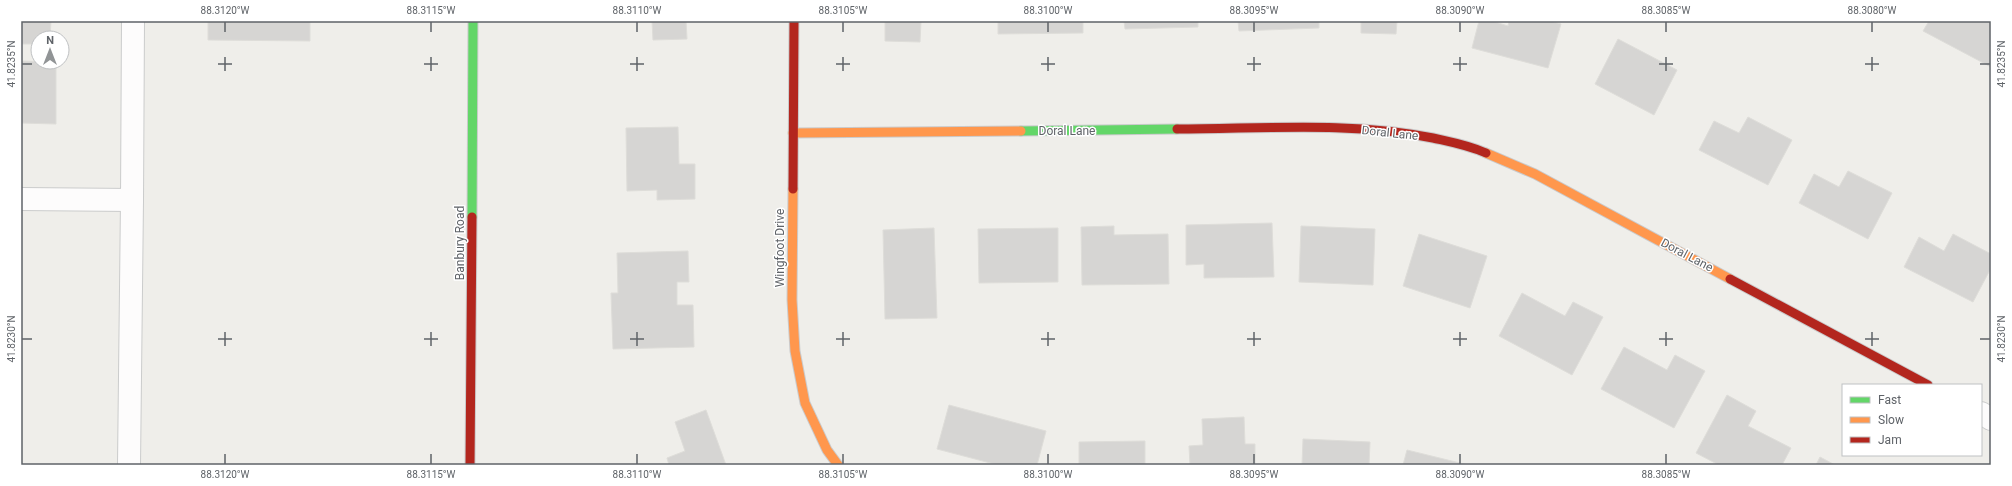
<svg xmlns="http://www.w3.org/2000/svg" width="2012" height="486" font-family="Roboto,sans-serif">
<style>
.building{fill:#d6d5d3;stroke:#deddd9}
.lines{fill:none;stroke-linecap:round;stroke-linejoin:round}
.street-casing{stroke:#cbcccc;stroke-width:24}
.fast-casing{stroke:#cacacb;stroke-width:11}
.slow-casing{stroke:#cacacb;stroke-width:11}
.jam-casing{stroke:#cacacb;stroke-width:11}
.street{stroke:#fdfcfc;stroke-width:22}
.fast{stroke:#63d668;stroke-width:9}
.slow{stroke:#ff974d;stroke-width:9}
.jam{stroke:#b3261e;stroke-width:9}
.ticks{fill:none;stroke:#5f6368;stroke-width:1.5}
.labels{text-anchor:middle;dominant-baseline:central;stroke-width:3;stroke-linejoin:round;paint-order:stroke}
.street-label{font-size:12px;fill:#5f6368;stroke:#fff}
.neatline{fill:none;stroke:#5f6368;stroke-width:1.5}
.ticks-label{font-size:10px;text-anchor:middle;fill:#5f6368}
</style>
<rect width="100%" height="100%" fill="#efeeea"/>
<g class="building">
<polygon points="21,21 51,21 50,38 38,38 38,44 21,44"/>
<polygon points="208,21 310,21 310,41 208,40"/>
<polygon points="652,21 686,21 687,39 653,40"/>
<polygon points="885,21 921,21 920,42 885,41"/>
<polygon points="998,21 1083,21 1083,33 998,34"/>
<polygon points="1124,21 1198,21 1198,27 1125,29"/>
<polygon points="1238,21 1319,21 1319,28 1239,31"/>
<polygon points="1361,21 1397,21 1396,34 1361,33"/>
<polygon points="1479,21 1492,21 1508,26 1509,21 1550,21 1561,24 1548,68 1472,48"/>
<polygon points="1929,21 1991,21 1991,67 1923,31"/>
<polygon points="1618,39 1677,70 1654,115 1595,84"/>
<polygon points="21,61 56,62 56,124 21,123"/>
<polygon points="1748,117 1792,140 1768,185 1699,150 1714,121 1739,133"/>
<polygon points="678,127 679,164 695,164 695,199 657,200 657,190 627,191 626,128"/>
<polygon points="1848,171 1892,193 1868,239 1799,203 1814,174 1839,187"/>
<polygon points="1272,223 1274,277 1204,278 1204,264 1186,265 1186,225"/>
<polygon points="1114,226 1114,235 1168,234 1169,284 1082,285 1081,227"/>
<polygon points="1301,226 1375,229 1373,285 1299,282"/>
<polygon points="934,228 937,318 885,319 883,230"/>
<polygon points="1058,228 1058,282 979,283 978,229"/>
<polygon points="1419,234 1487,256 1470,308 1403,286"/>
<polygon points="1953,234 1991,254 1991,268 1973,302 1904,267 1919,237 1944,251"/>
<polygon points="688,251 689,282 677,282 677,305 693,305 694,347 613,349 611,293 618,293 617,253"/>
<polygon points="1522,293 1565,316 1573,302 1603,317 1572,375 1499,336"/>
<polygon points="1624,347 1667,370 1675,355 1705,371 1674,428 1601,389"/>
<polygon points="1727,395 1756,411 1748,426 1791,448 1782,465 1719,465 1696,453"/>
<polygon points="949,405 1046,431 1037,465 998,465 937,449"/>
<polygon points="706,410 726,465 669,465 667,458 685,451 675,422"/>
<polygon points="1244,417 1245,444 1255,444 1255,465 1190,465 1189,446 1203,445 1202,419"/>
<polygon points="1303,439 1370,442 1369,465 1302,465"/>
<polygon points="1145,441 1145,465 1079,465 1079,442"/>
<polygon points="1407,450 1468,465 1403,465"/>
<polygon points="1820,457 1835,465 1816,465"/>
</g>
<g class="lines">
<g class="street-casing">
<g id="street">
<polyline points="21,199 132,200 133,21"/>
<polyline points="1981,413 1991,419"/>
<polyline points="129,465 132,200"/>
</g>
</g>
<g class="fast-casing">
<g id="fast">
<polyline points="1021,131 1177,129"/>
<polyline points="472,217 473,21"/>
</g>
</g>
<g class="slow-casing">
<g id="slow">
<polyline points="793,133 1021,131"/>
<polyline points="1486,153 1535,174 1730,279"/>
<polyline points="793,189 792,300 795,351 805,403 827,450 838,465"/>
</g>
</g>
<g class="jam-casing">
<g id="jam">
<path d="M1177,129C1261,129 1349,121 1433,138C1451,142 1468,145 1486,153"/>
<polyline points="793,189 794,21"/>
<polyline points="1730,279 1928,385"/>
<polyline points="470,465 472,217"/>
</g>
</g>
<use href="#street" class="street"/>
<use href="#fast" class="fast"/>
<use href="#slow" class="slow"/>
<use href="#jam" class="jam"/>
</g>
<path class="ticks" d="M225,22V32M431,22V32M637,22V32M843,22V32M1048,22V32M1254,22V32M1460,22V32M1666,22V32M1872,22V32M225,57V71M431,57V71M637,57V71M843,57V71M1048,57V71M1254,57V71M1460,57V71M1666,57V71M1872,57V71M22,64H32M218,64H232M424,64H438M630,64H644M836,64H850M1041,64H1055M1247,64H1261M1453,64H1467M1659,64H1673M1865,64H1879M1980,64H1990M225,332V346M431,332V346M637,332V346M843,332V346M1048,332V346M1254,332V346M1460,332V346M1666,332V346M1872,332V346M22,339H32M218,339H232M424,339H438M630,339H644M836,339H850M1041,339H1055M1247,339H1261M1453,339H1467M1659,339H1673M1865,339H1879M1980,339H1990M225,454V464M431,454V464M637,454V464M843,454V464M1048,454V464M1254,454V464M1460,454V464M1666,454V464"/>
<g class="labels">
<g class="street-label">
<text x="1067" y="131">Doral Lane</text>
<text transform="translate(1390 133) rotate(6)">Doral Lane</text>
<text transform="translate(460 243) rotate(-90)">Banbury Road</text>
<text transform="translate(780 248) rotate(-90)">Wingfoot Drive</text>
<text transform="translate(1687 255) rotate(28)">Doral Lane</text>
</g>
</g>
<rect width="2012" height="486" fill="none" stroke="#ffffff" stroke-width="44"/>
<rect x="1842" y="384" width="140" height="72" fill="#ffffff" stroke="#bfc1c3"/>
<rect x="1850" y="397" width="20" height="6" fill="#63d668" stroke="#bfc1c3"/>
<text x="1878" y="404" font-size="12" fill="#5f6368">Fast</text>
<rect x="1850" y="417" width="20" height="6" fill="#ff974d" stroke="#bfc1c3"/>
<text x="1878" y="424" font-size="12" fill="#5f6368">Slow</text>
<rect x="1850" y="437" width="20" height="6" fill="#b3261e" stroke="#bfc1c3"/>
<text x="1878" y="444" font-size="12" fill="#5f6368">Jam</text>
<g transform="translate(50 50)"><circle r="19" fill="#ffffff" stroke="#bfc1c3"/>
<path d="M0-3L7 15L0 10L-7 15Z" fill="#919496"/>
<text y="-6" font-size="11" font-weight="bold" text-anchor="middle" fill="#5f6368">N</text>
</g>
<rect x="22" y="22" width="1968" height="442" class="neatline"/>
<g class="ticks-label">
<text x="225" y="14">88.3120°W</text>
<text x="431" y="14">88.3115°W</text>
<text x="637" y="14">88.3110°W</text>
<text x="843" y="14">88.3105°W</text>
<text x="1048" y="14">88.3100°W</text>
<text x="1254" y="14">88.3095°W</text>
<text x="1460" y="14">88.3090°W</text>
<text x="1666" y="14">88.3085°W</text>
<text x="1872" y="14">88.3080°W</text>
<text transform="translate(11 64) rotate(-90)" y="4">41.8235°N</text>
<text transform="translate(2001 64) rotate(-90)" y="4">41.8235°N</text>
<text transform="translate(11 339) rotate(-90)" y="4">41.8230°N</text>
<text transform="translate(2001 339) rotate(-90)" y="4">41.8230°N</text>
<text x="225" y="478">88.3120°W</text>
<text x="431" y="478">88.3115°W</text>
<text x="637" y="478">88.3110°W</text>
<text x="843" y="478">88.3105°W</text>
<text x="1048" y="478">88.3100°W</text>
<text x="1254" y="478">88.3095°W</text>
<text x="1460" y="478">88.3090°W</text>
<text x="1666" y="478">88.3085°W</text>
</g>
</svg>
